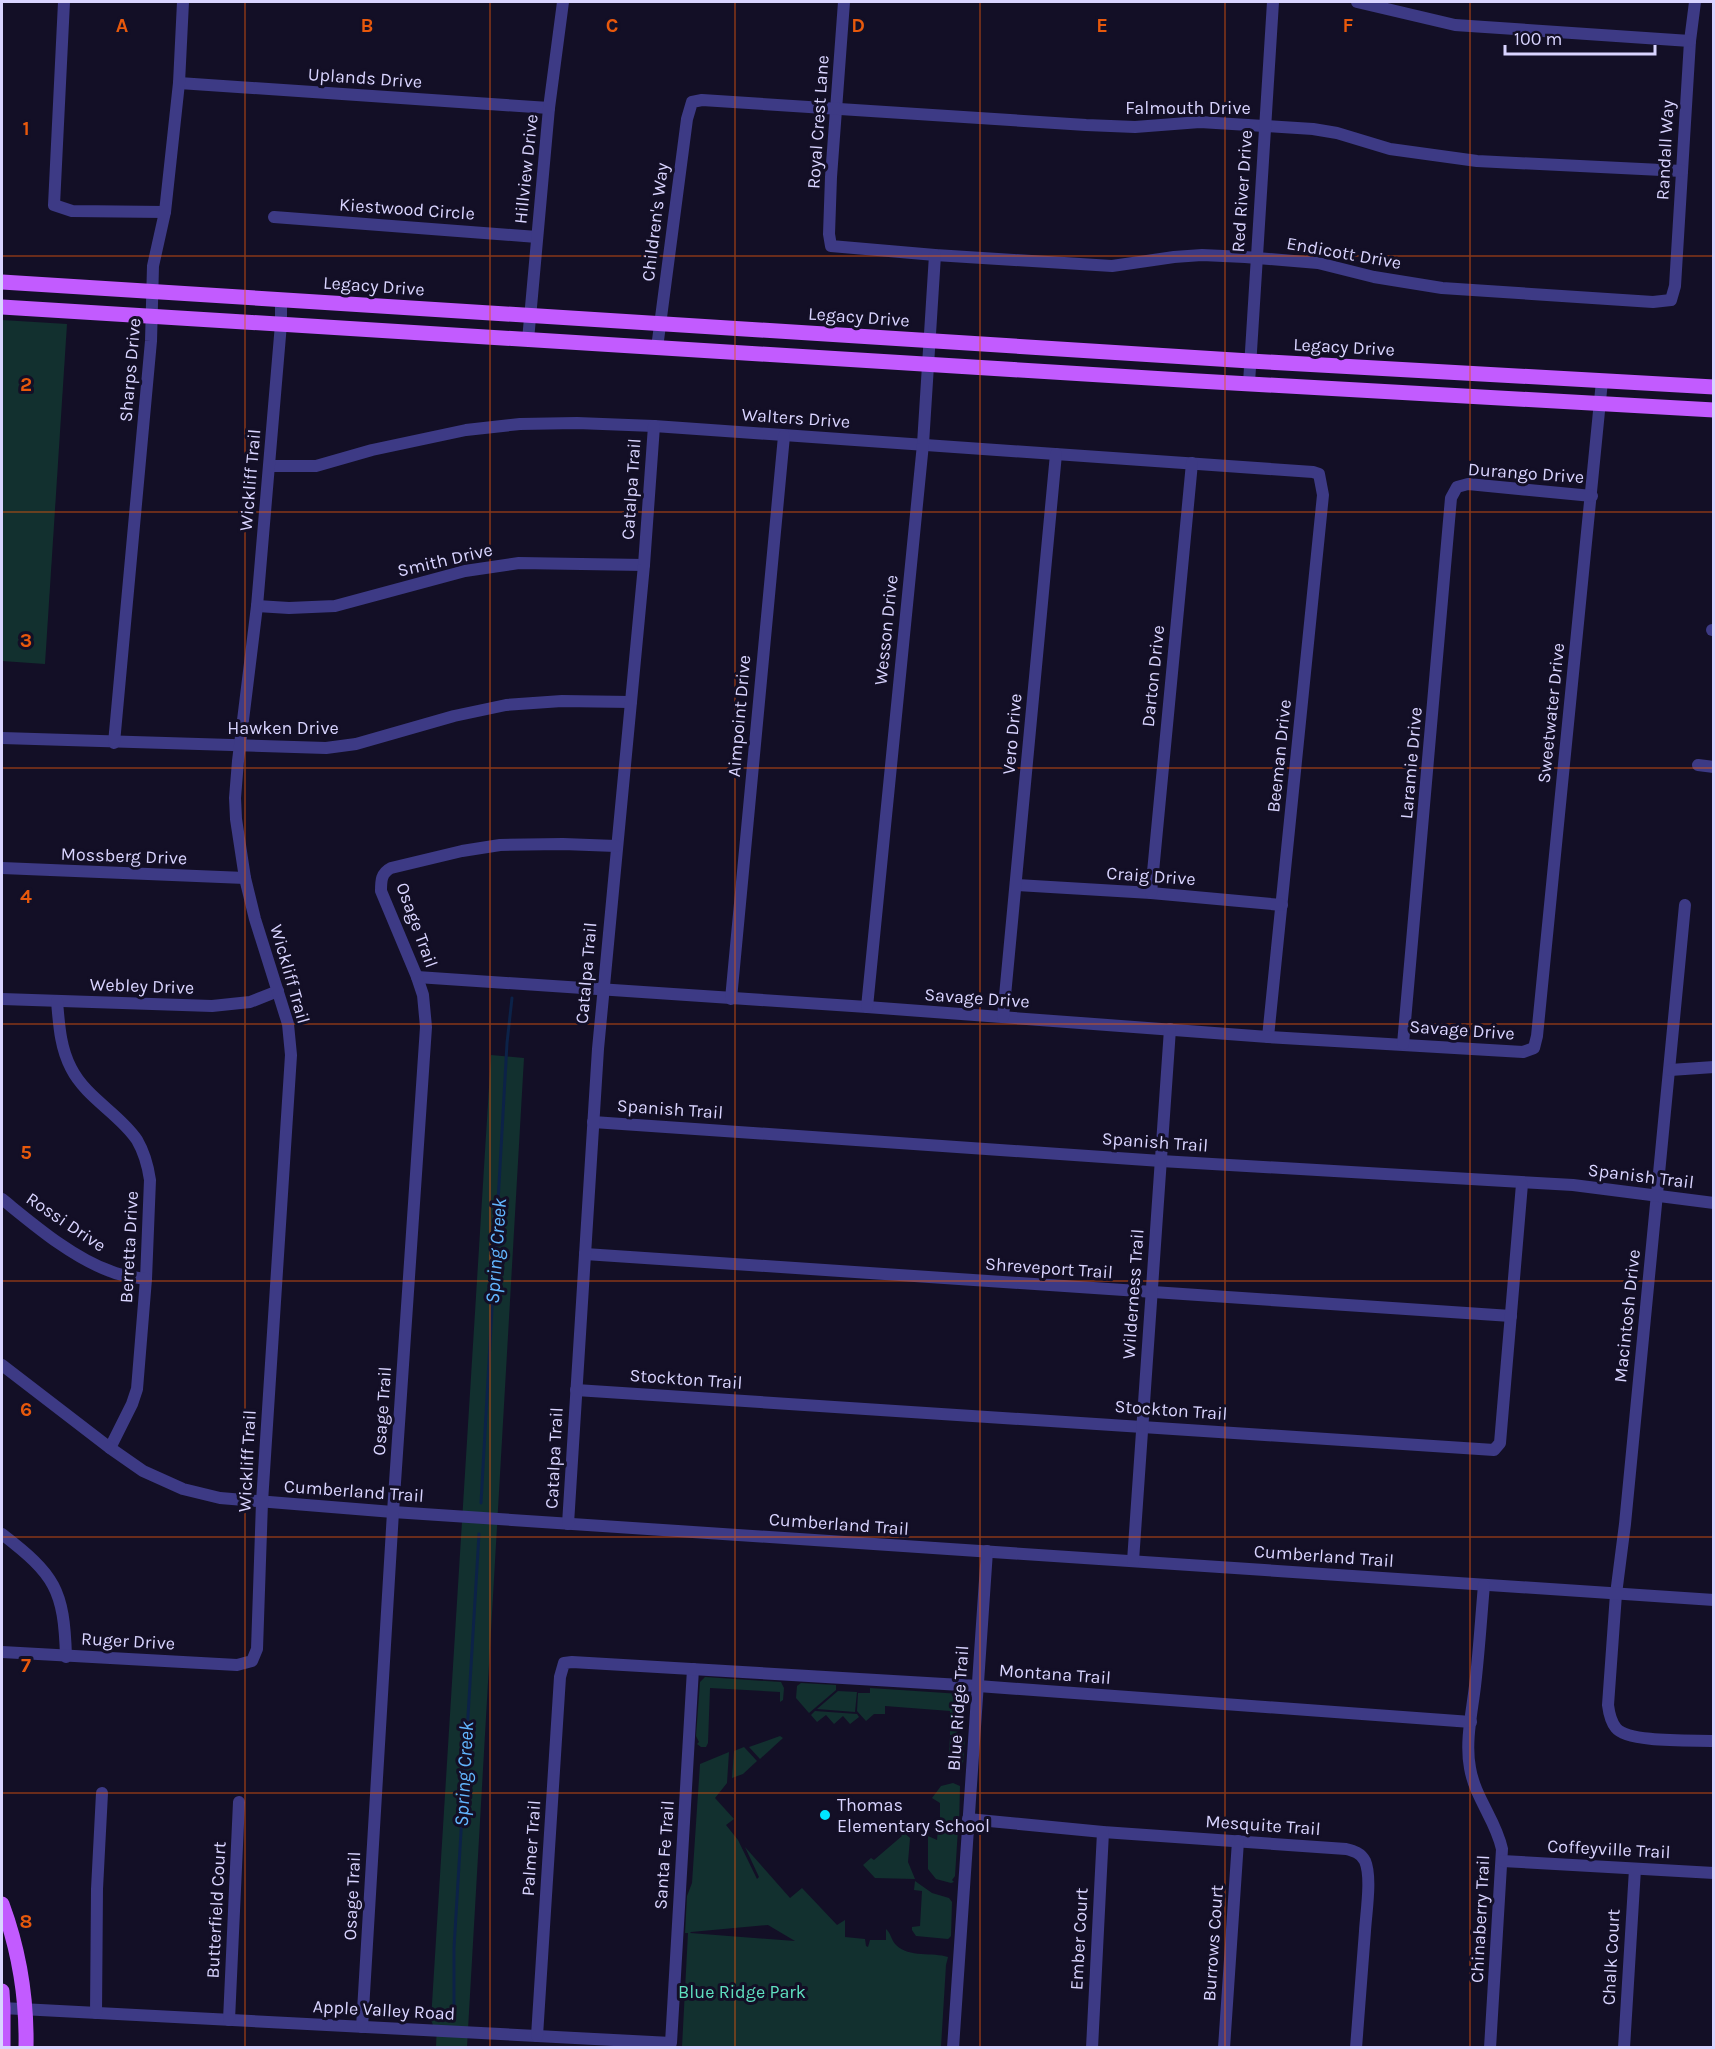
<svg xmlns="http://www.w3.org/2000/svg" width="1715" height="2049" font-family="Karla,sans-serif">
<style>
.green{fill:#12302f;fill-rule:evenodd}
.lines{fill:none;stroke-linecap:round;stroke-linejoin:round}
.stream{stroke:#0c2248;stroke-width:3}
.minor{stroke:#3d3a85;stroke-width:12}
.major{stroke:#c25bff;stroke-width:15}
.grid{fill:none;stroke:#e8590c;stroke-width:1.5;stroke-opacity:0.55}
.poi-dot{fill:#00e5ff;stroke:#130f26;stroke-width:2}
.labels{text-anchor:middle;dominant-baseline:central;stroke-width:6;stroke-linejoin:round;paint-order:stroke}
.street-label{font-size:18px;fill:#d9d4ff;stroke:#130f26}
.poi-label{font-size:18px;fill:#d9d4ff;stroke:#130f26;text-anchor:start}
.park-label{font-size:18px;fill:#5fe0c0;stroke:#130f26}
.water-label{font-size:20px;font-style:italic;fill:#62b6ff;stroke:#130f26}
.grid-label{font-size:20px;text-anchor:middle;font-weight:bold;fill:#e8590c;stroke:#130f26;stroke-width:6;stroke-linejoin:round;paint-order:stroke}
</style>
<rect width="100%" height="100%" fill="#130f26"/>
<g class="green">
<polygon points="2,320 67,324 45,664 2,661"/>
<polygon points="491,1055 524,1058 467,2047 436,2047 437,2025 433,2025 431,2020"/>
<polygon points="705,1677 781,1682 784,1688 783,1700 780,1702 780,1692 710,1688 708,1743 706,1747 701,1747 697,1744 699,1742 696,1736 700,1682"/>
<polygon points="801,1683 836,1685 836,1690 809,1713 796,1698 797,1686"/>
<polygon points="870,1688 961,1694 958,1731 954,1735 950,1735 950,1711 885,1706 885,1714 874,1714 866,1721 857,1711 858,1693 870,1693"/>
<polygon points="838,1691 857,1692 855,1712 817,1709"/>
<polygon points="815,1711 857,1714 859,1717 850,1724 843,1716 834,1724 826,1715 817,1722 811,1715"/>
<polygon points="780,1736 783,1738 760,1759 749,1747"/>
<polygon points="950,1737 965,1737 963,1764 958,1769 948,1771"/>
<polygon points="744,1747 757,1761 743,1774 732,1778 734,1751"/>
<path d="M729,1752L727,1783L715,1798L734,1819L726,1825L738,1840L757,1879L759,1877L745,1847L790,1898L802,1888L837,1925L845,1920V1937L865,1939L866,1946L868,1947L870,1940H886V1929C891,1933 891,1940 896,1945C909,1958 933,1952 948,1957L946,1965L941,2047H682L688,1933H685L687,1896L692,1883L700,1764ZM768,1925L795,1941L690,1933L691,1932Z"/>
<polygon points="953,1783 960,1786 959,1827 940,1826 940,1803 932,1798 941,1786"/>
<polygon points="893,1823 910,1838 908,1862 915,1879 875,1878 863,1865 871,1858 874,1860 902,1836 892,1824"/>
<polygon points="938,1829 958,1829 955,1876 952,1880 954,1882 951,1883 936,1879 928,1869 928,1836 937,1840"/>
<polygon points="915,1881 932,1893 949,1898 952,1902 951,1936 948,1939 916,1936 912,1930 912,1927 920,1926 922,1891 914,1890"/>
</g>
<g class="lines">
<g class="stream">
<polyline points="481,1503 507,1043 512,998"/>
<polyline points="454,2014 454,1948 479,1534"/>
</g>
<g class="minor">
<polyline points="64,2 54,205 72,211 165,212"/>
<polyline points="844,2 831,177 829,234 831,246 935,255 1112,266 1174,257 1202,255 1245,257 1318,263 1374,277 1442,288 1653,302 1671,300 1675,286 1690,41 1695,2"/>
<polyline points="1357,2 1455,25 1690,41"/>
<polyline points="179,83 549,108"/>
<polyline points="274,217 537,237"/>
<polyline points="528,340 549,108 563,2"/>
<polyline points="657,348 687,119 692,102 702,100 1086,125 1135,127 1200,122 1313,129 1337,133 1390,149 1477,161 1682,171"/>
<polyline points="1249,383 1273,2"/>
<polyline points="270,466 316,466 372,450 466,430 520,424 577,423 654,426 1313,472 1319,474 1323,495 1268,1037"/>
<polyline points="257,606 289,608 335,606 465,571 519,563 644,565"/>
<polyline points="1712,630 1714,630"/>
<polyline points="2,738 326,748 356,744 454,716 506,705 562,701 631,702"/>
<polyline points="114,743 151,341 153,266 165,212 179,83 183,2"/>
<polyline points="1698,765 1714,767"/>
<polyline points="2,868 245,878"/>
<polyline points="1017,885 1151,893 1282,905"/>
<polyline points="1151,893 1192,463"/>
<path d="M1685,905L1625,1524L1616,1594L1608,1705C1609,1713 1611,1722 1616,1728C1628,1743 1693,1740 1714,1741"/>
<polyline points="417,977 867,1007 1268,1037 1523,1052 1534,1048 1537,1036 1602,381"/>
<polyline points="2,999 212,1006 250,1002 278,991"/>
<polyline points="731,999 784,436"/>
<path d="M57,1001C59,1024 60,1047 71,1068C86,1098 120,1114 137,1140C144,1152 148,1166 150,1180L146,1279L137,1389L132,1404L110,1448"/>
<polyline points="867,1007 923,444 935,255"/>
<polyline points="1003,1017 1056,454"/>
<polyline points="1403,1044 1451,498 1457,487 1468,484 1592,496"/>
<polyline points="1670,1070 1714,1067"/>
<polyline points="593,1122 1161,1161 1573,1185 1714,1203"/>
<path d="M2,1199C33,1224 71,1257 110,1271C121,1276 134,1277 146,1279"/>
<polyline points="585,1254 1511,1316"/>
<polyline points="2,1365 110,1448 143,1471 183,1489 220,1498 393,1512 1714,1600"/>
<polyline points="576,1390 1494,1450 1500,1443 1522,1184"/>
<polyline points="568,1524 598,1049 644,565 654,426"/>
<path d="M2,1534C55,1575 64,1589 66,1657"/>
<polyline points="1133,1561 1170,1029"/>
<path d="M1484,1585C1481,1619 1479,1652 1475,1686C1472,1712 1465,1742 1470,1768C1475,1798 1496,1820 1502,1849L1490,2048"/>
<polyline points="2,1652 237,1665 252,1661 257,1649 262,1502 291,1055 288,1024 255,919 245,878 236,819 235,798 238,761 257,606 281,324 281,300"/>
<path d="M968,1819L1103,1832L1346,1849C1354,1851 1361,1853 1365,1861C1372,1877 1366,1913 1365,1931C1362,1970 1359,2009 1356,2048"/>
<polyline points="1502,1861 1714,1873"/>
<polyline points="2,2008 671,2043 693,1669"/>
<polyline points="96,2013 97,1889 102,1793"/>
<polyline points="229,2020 239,1802"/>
<path d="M362,2027L393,1512L426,1027L423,995L417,977L381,891C381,881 381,873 391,868L462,851L500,845L563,844L616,846"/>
<polyline points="537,2036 560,1677 564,1663 572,1662 978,1686 1471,1722"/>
<polyline points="953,2048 987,1551"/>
<polyline points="1092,2048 1103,1832"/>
<polyline points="1224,2048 1238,1841"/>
<polyline points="1624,2048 1635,1869"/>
</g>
<g class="major">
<polyline points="2,282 1250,361 1714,387"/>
<polyline points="2,307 1198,381 1714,410"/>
<path d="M2,1904C19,1950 27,1998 26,2048"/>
<polyline points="2,1991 3,2008 3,2048"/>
</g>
</g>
<path class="grid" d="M245,2V2048M490,2V2048M735,2V2048M980,2V2048M1225,2V2048M1470,2V2048M2,256H1714M2,512H1714M2,768H1714M2,1024H1714M2,1281H1714M2,1537H1714M2,1793H1714"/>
<circle class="poi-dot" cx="825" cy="1815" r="6"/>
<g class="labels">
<g class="street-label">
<text transform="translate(365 78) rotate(4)">Uplands Drive</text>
<text x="1188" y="108">Falmouth Drive</text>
<text transform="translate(818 122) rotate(-86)">Royal Crest Lane</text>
<text transform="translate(1665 150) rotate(-87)">Randall Way</text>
<text transform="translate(526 169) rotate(-84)">Hillview Drive</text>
<text transform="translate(1242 191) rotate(-86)">Red River Drive</text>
<text transform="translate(407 209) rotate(4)">Kiestwood Circle</text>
<text transform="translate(655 222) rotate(-83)">Children's Way</text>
<text transform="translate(1344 253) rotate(10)">Endicott Drive</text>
<text transform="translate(374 286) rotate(4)">Legacy Drive</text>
<text transform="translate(859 317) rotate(4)">Legacy Drive</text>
<text transform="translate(1344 347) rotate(3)">Legacy Drive</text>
<text transform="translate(130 370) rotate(-85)">Sharps Drive</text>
<text transform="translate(796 418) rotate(4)">Walters Drive</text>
<text transform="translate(1526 473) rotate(4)">Durango Drive</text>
<text transform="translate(250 480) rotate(-85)">Wickliff Trail</text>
<text transform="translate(631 489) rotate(-86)">Catalpa Trail</text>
<text transform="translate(445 560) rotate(-13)">Smith Drive</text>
<text transform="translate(886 630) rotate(-84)">Wesson Drive</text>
<text transform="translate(1153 676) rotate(-84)">Darton Drive</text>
<text transform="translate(1551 713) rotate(-84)">Sweetwater Drive</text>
<text transform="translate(739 716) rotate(-85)">Aimpoint Drive</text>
<text x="283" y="728">Hawken Drive</text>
<text transform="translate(1012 734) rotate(-85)">Vero Drive</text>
<text transform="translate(1279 756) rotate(-84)">Beeman Drive</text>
<text transform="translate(1411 763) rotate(-85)">Laramie Drive</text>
<text transform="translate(124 856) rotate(2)">Mossberg Drive</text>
<text transform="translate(1151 876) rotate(4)">Craig Drive</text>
<text transform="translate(417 925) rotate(70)">Osage Trail</text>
<text transform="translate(586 973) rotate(-85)">Catalpa Trail</text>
<text transform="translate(290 974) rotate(74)">Wickliff Trail</text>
<text transform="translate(142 986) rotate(2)">Webley Drive</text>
<text transform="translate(977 998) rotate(4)">Savage Drive</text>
<text transform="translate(1462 1030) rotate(4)">Savage Drive</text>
<text transform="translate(670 1109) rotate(4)">Spanish Trail</text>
<text transform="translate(1155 1142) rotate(4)">Spanish Trail</text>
<text transform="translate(1641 1176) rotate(7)">Spanish Trail</text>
<text transform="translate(66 1222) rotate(34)">Rossi Drive</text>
<text transform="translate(129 1247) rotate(-87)">Berretta Drive</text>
<text transform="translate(1049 1268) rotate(4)">Shreveport Trail</text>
<text transform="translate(1133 1294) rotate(-86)">Wilderness Trail</text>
<text transform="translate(1627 1316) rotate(-84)">Macintosh Drive</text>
<text transform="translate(686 1379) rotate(4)">Stockton Trail</text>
<text transform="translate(1171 1410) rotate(4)">Stockton Trail</text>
<text transform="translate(382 1411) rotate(-86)">Osage Trail</text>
<text transform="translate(554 1458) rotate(-87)">Catalpa Trail</text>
<text transform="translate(247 1461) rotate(-87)">Wickliff Trail</text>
<text transform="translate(354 1491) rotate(4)">Cumberland Trail</text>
<text transform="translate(839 1524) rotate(4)">Cumberland Trail</text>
<text transform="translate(1324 1556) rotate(4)">Cumberland Trail</text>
<text transform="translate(128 1641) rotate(3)">Ruger Drive</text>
<text transform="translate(1055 1674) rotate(4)">Montana Trail</text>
<text transform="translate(958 1708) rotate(-86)">Blue Ridge Trail</text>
<text transform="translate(1263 1825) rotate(4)">Mesquite Trail</text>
<text transform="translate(531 1848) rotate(-86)">Palmer Trail</text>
<text transform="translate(1609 1849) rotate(3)">Coffeyville Trail</text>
<text transform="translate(664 1855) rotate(-86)">Santa Fe Trail</text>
<text transform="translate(352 1896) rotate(-87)">Osage Trail</text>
<text transform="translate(216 1910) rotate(-87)">Butterfield Court</text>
<text transform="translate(1480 1919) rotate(-87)">Chinaberry Trail</text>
<text transform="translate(1079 1939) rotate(-87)">Ember Court</text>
<text transform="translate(1213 1943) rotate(-86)">Burrows Court</text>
<text transform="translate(1611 1957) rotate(-87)">Chalk Court</text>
<text transform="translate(384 2010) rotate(3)">Apple Valley Road</text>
</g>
<g class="poi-label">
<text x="837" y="1805">Thomas<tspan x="837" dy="21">Elementary School</tspan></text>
</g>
<g class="park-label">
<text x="742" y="1992">Blue Ridge Park</text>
</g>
<g class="water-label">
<text transform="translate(496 1251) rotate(-86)">Spring Creek</text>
<text transform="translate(464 1774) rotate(-87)">Spring Creek</text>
</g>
</g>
<g class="grid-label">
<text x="122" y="32">A</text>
<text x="367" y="32">B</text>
<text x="612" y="32">C</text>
<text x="858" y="32">D</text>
<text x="1102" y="32">E</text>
<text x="1348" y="32">F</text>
<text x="26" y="135">1</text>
<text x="26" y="391">2</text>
<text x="26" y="647">3</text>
<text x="26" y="903">4</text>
<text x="26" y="1159">5</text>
<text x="26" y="1416">6</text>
<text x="26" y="1672">7</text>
<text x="26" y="1928">8</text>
</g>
<rect width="1715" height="2049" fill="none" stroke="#d9d4ff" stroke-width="6"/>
<path d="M1505 45v9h150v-9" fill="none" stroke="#d9d4ff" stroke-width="3"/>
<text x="1514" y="45" font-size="18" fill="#d9d4ff" stroke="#130f26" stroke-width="4.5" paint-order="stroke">100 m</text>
</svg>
